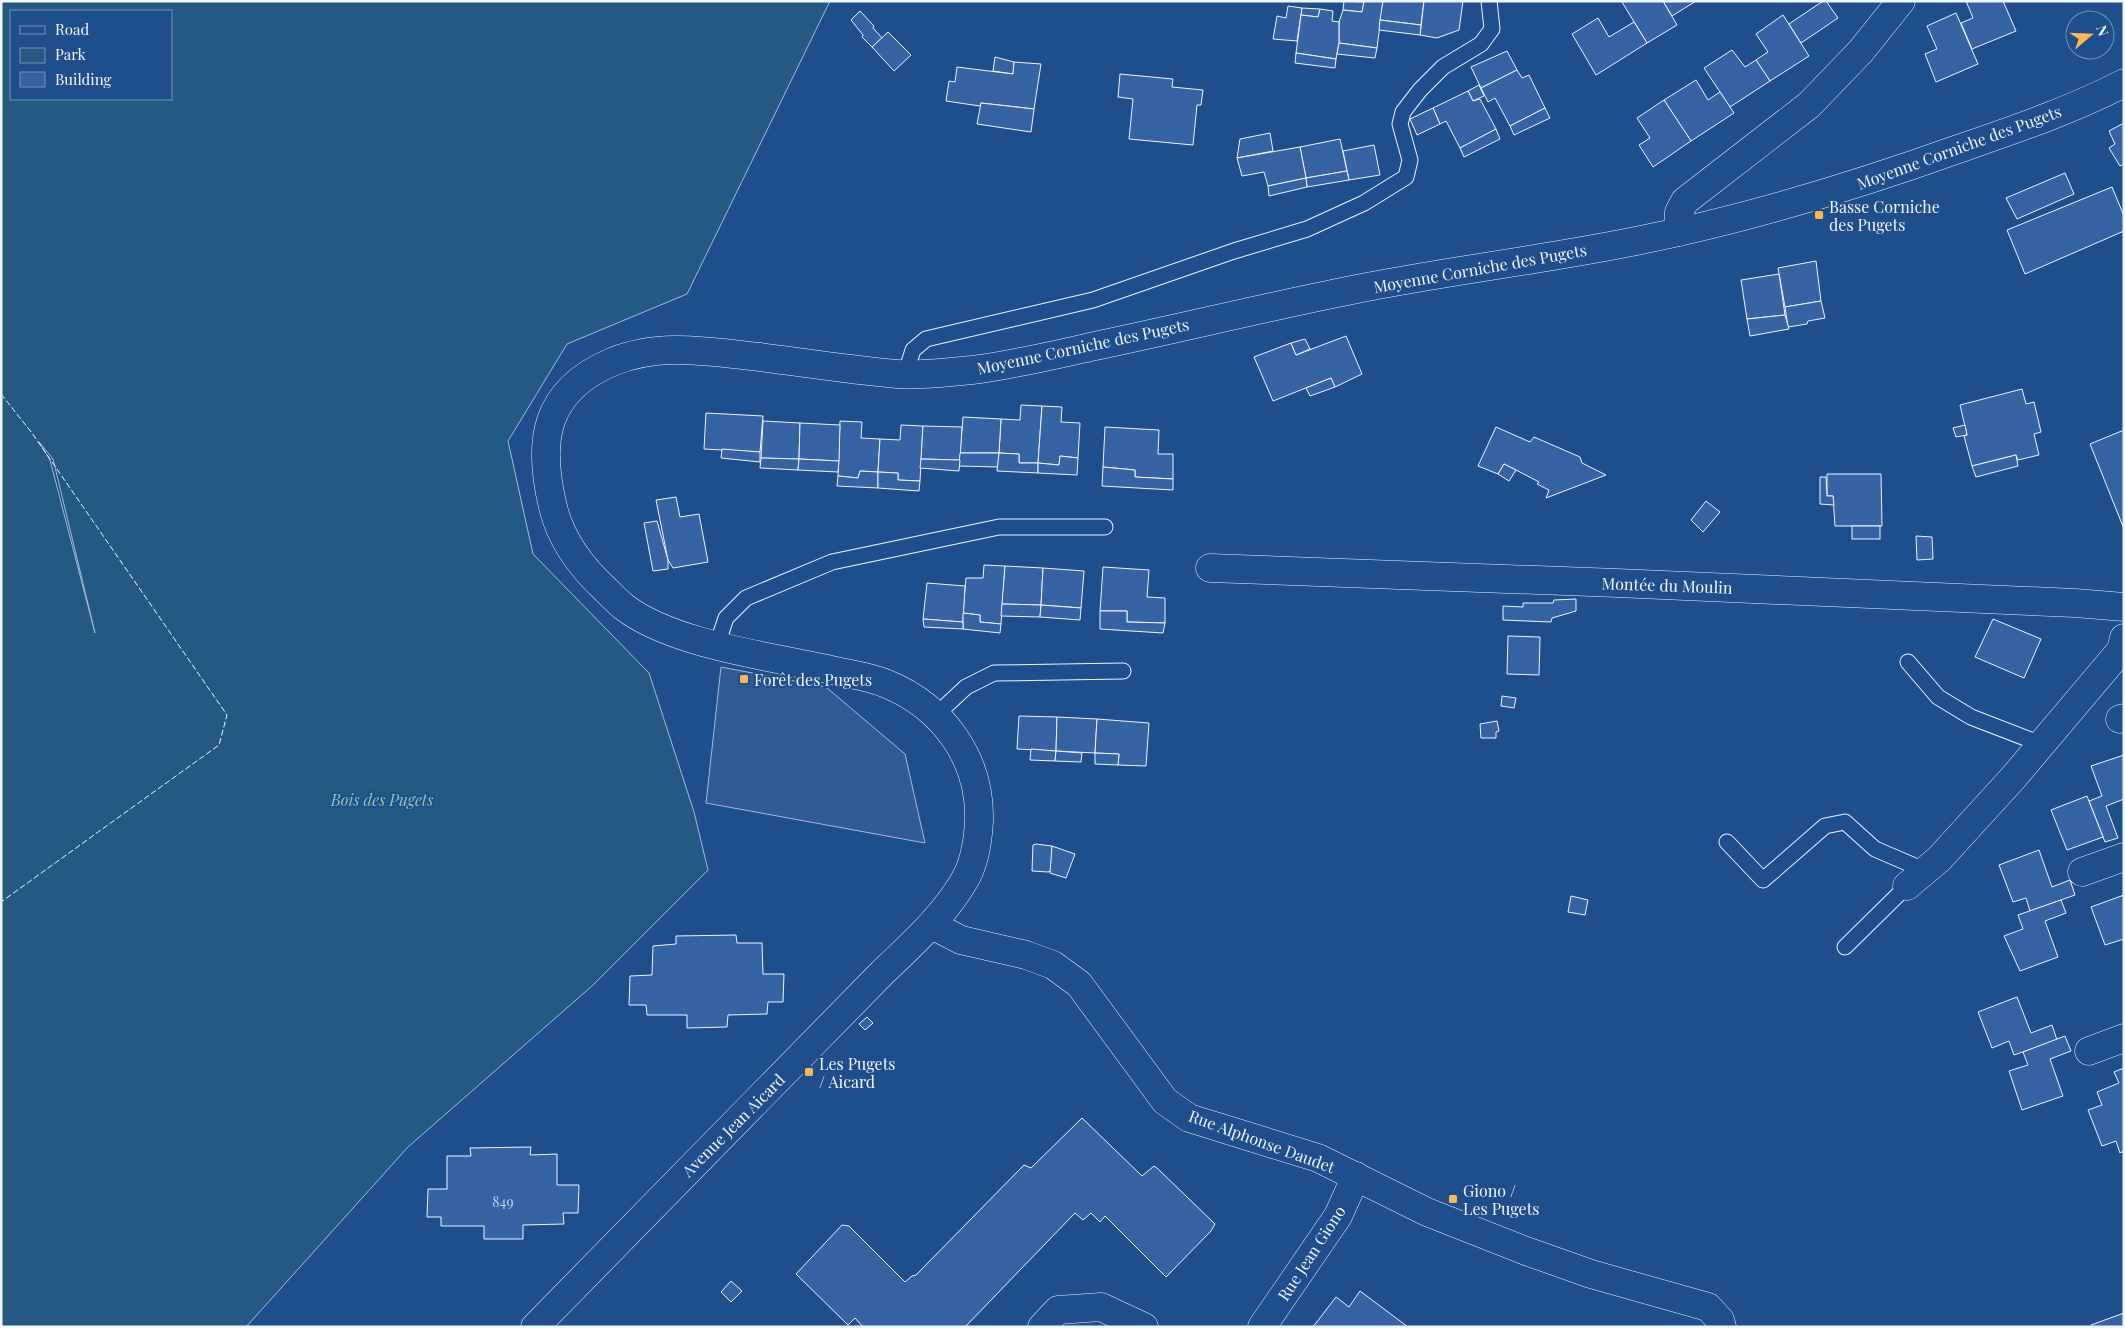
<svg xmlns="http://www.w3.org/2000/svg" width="2125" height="1328" font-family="'Playfair Display',serif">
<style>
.green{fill:#245a82;stroke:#a8bbd7;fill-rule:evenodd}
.parking{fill:#305b95;stroke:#a8bbd7}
.building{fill:#3563a3;stroke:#f2f6ff}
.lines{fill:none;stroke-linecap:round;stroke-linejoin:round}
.lane-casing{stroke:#f2f6ff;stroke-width:17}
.street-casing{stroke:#f2f6ff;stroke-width:29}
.secondary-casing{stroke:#f2f6ff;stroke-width:29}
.lane{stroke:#1f4e8c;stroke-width:15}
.street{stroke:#1f4e8c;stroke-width:28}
.secondary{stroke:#1f4e8c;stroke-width:28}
.fence{stroke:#f2f6ff;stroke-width:1;stroke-dasharray:6 2.5;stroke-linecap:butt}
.poi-dot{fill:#ffb74d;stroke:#1f4e8c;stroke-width:2}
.labels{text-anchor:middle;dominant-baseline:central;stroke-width:4;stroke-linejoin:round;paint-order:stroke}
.number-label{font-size:14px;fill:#c3d1e8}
.street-label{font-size:16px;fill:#f2f6ff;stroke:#1f4e8c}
.poi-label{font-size:16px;fill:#f2f6ff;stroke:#1f4e8c;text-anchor:start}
.park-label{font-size:16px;font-style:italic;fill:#97c8a6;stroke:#1f4e8c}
</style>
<rect width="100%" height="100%" fill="#1f4e8c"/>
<path class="green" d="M1,1H830L687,294L567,344L508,441L533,554L649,673L694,812L708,870L592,986L408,1147L246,1327H1ZM11,11H171V99H11ZM39,442L53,459L95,633L50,460Z"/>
<polygon class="parking" points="721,667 826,687 905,754 925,843 706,803"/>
<g class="building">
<polygon points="1344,1 1364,2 1362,12 1343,10"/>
<polygon points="1364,1 1383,1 1377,48 1339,43 1339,22 1343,10 1362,12"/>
<polygon points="1383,1 1424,1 1421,25 1380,20"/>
<polygon points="1424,1 1463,1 1459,30 1437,38 1420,35"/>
<polygon points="1624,1 1663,1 1677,25 1647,43 1622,2"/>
<polygon points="1663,1 1696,1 1672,16"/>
<polygon points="1823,1 1826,1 1838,18 1801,43 1789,24"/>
<polygon points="1966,1 2003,1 2016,31 1972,49 1961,23 1973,18"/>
<polygon points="1288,6 1302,8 1297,41 1273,39 1277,16 1286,18"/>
<polygon points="1302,8 1320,9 1318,17 1301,15"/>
<polygon points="1320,9 1333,11 1332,21 1339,22 1339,43 1336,59 1296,53 1301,15 1318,17"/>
<polygon points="860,11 874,26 873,28 882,38 872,47 862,37 863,35 851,20"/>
<polygon points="1956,13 1978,64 1936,82 1925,54 1937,49 1927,26"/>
<polygon points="1783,15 1809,56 1770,81 1756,60 1768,52 1756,34"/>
<polygon points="1598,18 1609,37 1634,22 1647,43 1596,75 1572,34"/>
<polygon points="1380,20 1421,25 1420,35 1379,30"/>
<polygon points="888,32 911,55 894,71 872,47"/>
<polygon points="1339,43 1377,48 1375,58 1337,54"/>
<polygon points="1732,50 1745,67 1756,60 1770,81 1730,107 1704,68"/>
<polygon points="1507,51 1517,70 1481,88 1471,67"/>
<polygon points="1296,53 1336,59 1335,68 1295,63"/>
<polygon points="995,57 1014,62 1013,74 993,71"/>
<polygon points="1014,62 1041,64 1034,109 981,103 980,106 946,101 949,81 955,82 957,67 1013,74"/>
<polygon points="1517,70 1522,78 1529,75 1545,108 1510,126 1495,98 1488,102 1481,88"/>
<polygon points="1120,74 1173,79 1172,87 1203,90 1201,105 1197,105 1193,145 1129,139 1133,99 1118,97"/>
<polygon points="1696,80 1708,100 1720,92 1734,113 1691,141 1664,100"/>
<polygon points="1479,85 1484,96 1473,101 1468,91"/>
<polygon points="1468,91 1473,101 1480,99 1496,129 1460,148 1446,121 1440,124 1433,108"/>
<polygon points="1664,100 1691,141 1653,167 1639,145 1650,138 1637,118"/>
<polygon points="981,103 1034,109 1031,132 977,124"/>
<polygon points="1433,108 1440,124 1417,135 1410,119"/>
<polygon points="1545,108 1550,118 1514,135 1510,126"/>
<polygon points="2124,123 2124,164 2120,166 2109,148 2115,144 2109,131"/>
<polygon points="1496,129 1500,139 1464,157 1460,148"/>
<polygon points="1270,133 1273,151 1237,158 1240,139"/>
<polygon points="1340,139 1347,171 1306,178 1300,147"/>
<polygon points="1374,145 1380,175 1349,180 1343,151"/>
<polygon points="1300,147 1306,178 1268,186 1264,172 1242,176 1237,158"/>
<polygon points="1347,171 1349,180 1307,187 1306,178"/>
<polygon points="2065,173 2074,194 2017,219 2006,198"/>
<polygon points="1306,178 1307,187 1269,196 1268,186"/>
<polygon points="2112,187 2124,216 2124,231 2025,274 2007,230"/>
<polygon points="1816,261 1821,301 1785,307 1778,268"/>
<polygon points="1779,274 1785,315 1747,319 1741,280"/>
<polygon points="1821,301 1825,318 1808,321 1807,324 1788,327 1785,307"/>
<polygon points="1785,315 1789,329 1750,336 1747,319"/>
<polygon points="1346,336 1362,374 1335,387 1331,378 1273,401 1254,357 1291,343 1296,355"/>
<polygon points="1305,339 1310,349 1296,355 1291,343"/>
<polygon points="1331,378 1335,387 1310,396 1306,388"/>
<polygon points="2022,389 2026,404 2034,402 2041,432 2034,434 2039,455 2018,460 2016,455 1972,466 1964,436 1967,435 1960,405"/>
<polygon points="1021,405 1042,406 1038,463 1019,463 1019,454 999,453 1001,419 1020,420"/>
<polygon points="1042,406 1062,407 1061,422 1080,423 1078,458 1060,456 1059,465 1038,463"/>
<polygon points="706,413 763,416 760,452 704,449"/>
<polygon points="963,417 1001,419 999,453 960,453"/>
<polygon points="763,421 800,423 799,459 761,458"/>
<polygon points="840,421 862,422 861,438 880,439 878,472 860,471 858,478 838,476"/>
<polygon points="800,423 840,425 839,461 799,459"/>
<polygon points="901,425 923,426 920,481 898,480 898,473 878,472 880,439 900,440"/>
<polygon points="1965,425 1967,435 1956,437 1953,428"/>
<polygon points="923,426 962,427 960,460 921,459"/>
<polygon points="1105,427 1159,430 1158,454 1173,454 1173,479 1135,477 1135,470 1103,467"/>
<polygon points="1496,427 1530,442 1534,437 1580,457 1582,463 1606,475 1546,498 1549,490 1537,484 1539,482 1516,470 1504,464 1498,474 1478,466"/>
<polygon points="2124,430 2124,529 2090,444"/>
<polygon points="722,449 760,452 760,462 721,458"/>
<polygon points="960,453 999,453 998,467 959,466"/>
<polygon points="999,453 1019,454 1019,463 1038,463 1038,473 997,471"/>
<polygon points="2016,455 2018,466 1976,477 1972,466"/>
<polygon points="1060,456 1078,458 1077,475 1038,473 1038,463 1059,465"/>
<polygon points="761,458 799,459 798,470 760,468"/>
<polygon points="799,459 839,461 838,472 798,470"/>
<polygon points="921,459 960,460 959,471 920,468"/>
<polygon points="1504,464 1516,470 1509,481 1498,474"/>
<polygon points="1103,467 1135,470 1135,477 1173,479 1173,490 1102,486"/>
<polygon points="860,471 878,472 878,488 837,486 838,476 858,478"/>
<polygon points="878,472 898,473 898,480 920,481 919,491 878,488"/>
<polygon points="1827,474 1881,474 1882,526 1835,526 1833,496 1827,496"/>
<polygon points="1820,477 1826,477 1827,496 1833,496 1834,505 1820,504"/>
<polygon points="676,497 680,517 699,514 708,562 673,568 668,560 656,500"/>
<polygon points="1706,501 1720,512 1703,532 1691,520"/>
<polygon points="657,521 668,560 668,569 653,571 644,523"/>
<rect x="1852" y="526" width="28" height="13"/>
<polygon points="1916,536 1932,537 1933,559 1917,560"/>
<polygon points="984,565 1005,566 1001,624 980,622 980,615 963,613 966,578 983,578"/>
<polygon points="1005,566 1043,568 1041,605 1002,604"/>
<polygon points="1103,567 1149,570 1147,597 1165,598 1165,623 1127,622 1127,611 1100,611"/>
<polygon points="1043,568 1084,571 1081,608 1041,605"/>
<polygon points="927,583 965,586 963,622 923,619"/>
<polygon points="1576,599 1576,611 1552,618 1551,622 1503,620 1503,606 1523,607 1523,603 1553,603 1554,600"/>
<polygon points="1002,604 1041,605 1040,617 1001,616"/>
<polygon points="1041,605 1081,608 1080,620 1040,617"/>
<polygon points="1100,611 1127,611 1127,622 1165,623 1163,633 1100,629"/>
<polygon points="963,613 980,615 980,622 1001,624 1000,633 963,629"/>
<polygon points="923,619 963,622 963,629 924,627"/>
<polygon points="1993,619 2041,639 2024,678 1975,657"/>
<polygon points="1508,636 1540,637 1539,675 1507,674"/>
<polygon points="1502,696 1516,698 1514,708 1501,706"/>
<polygon points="1019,716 1057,717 1056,751 1017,749"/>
<polygon points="1057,717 1097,719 1095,753 1056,751"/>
<polygon points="1097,719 1149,723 1146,766 1118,765 1119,754 1095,753"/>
<polygon points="1497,721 1499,731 1496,732 1496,738 1481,738 1480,724"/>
<polygon points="1031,749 1056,751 1055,761 1030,760"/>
<polygon points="1056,751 1082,753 1081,762 1055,761"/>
<polygon points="1095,753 1119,754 1118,765 1095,764"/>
<polygon points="2124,755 2124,799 2106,806 2118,838 2105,842 2089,801 2102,796 2091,766"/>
<polygon points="2087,796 2103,837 2067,850 2051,810"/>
<polygon points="1036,844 1052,846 1051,871 1048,872 1032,871 1033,845"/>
<polygon points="1052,846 1075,854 1066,878 1050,873"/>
<polygon points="2039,850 2052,887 2070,880 2075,895 2030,911 2026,898 2013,902 1999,865"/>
<polygon points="2124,895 2124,939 2105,945 2091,907"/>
<polygon points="1571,896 1588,900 1585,915 1568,912"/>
<polygon points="2061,900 2066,913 2045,921 2058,957 2020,971 2004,936 2023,929 2018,915"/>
<polygon points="736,935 737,943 762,943 763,974 784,974 783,1002 768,1002 767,1014 728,1015 727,1027 687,1028 687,1015 647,1015 646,1005 629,1005 630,976 652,975 653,946 676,944 676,936"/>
<polygon points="2017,997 2031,1033 2052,1025 2057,1040 2014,1055 2009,1041 1992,1048 1978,1012"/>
<polygon points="867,1017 873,1023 865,1030 859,1024"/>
<polygon points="2065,1036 2071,1051 2050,1059 2063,1096 2022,1110 2009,1071 2028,1065 2023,1052"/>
<polygon points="2124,1068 2124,1151 2120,1153 2116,1141 2102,1146 2088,1110 2102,1105 2097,1092 2119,1083 2114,1072"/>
<polygon points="1082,1118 1142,1176 1154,1166 1157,1168 1215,1224 1211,1231 1166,1277 1105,1216 1100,1222 1091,1213 1083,1220 1075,1213 965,1327 863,1327 855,1318 848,1325 796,1274 842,1225 849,1226 905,1282 912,1276 916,1275 1024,1165 1031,1168"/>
<polygon points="531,1147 530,1155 557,1154 557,1185 579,1185 578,1213 563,1213 564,1224 523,1225 523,1239 484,1239 484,1226 441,1226 441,1217 427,1217 428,1189 447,1189 447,1156 471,1156 470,1148"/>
<polygon points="731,1281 742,1291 731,1302 721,1292"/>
<polygon points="1360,1291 1408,1327 1313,1327 1336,1297 1349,1307"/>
<polygon points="2124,1313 2124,1327 2092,1327 2091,1325"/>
</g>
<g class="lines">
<g class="lane-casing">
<g id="lane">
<polyline points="905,375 913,350 926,339 1093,300 1234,251 1307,229 1364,203 1406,177 1410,160 1400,124 1403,112 1420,90 1443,67 1481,44 1492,29 1489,1"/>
<polyline points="717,645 726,618 746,598 832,562 999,527 1105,527"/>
<polyline points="1908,662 1938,697 1971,717 2041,744"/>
<polyline points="936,715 966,687 994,673 1123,671"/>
<polyline points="1727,842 1763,880 1825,826 1845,822 1875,849 1924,870"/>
<polyline points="1845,947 1907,886"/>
</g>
</g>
<g class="street-casing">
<g id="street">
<polyline points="1678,232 1679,212 1685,201 1809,105 1861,51 1901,1"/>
<polyline points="1210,568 1617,583 2075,603 2124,607"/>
<polyline points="2120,719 2124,718"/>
<polyline points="2082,872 2124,857"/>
<polyline points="1907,886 1939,859 2013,778 2121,650 2124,638"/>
<polyline points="932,925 961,940 1026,955 1053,965 1079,984 1165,1101 1189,1118 1318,1158 1427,1212 1526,1251 1591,1274 1708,1307 1720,1320 1722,1327"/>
<polyline points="2089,1051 2124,1038"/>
<polyline points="1042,1327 1058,1310 1101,1307 1144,1327"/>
<polyline points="1262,1327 1338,1216 1356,1176"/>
</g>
</g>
<g class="secondary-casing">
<path id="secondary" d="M535,1327L881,974C911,945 943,917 964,881C975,863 978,841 979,821C981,759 943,707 887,684C868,676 847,674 827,669C768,656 672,644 624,607C618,602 612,596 606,590C581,567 561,541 553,507C537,441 544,391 612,362C660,342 710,352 760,357C806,363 851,370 897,374C921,376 947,372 972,370C1013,365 1054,355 1095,346C1181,328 1266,307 1352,290C1446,271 1542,260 1636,241C1747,219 1855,186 1961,148C2016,129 2072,110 2124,83"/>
</g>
<use href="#lane" class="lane"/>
<use href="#street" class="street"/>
<use href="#secondary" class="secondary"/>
<polyline class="fence" points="1,394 32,433 227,715 219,745 1,902"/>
</g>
<g class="poi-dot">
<rect x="1814" y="210" width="10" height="10" rx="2.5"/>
<rect x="739" y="674" width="10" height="10" rx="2.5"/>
<rect x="804" y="1067" width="10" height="10" rx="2.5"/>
<rect x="1448" y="1194" width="10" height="10" rx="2.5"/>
</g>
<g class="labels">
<g class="number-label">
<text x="503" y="1201">849</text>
</g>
<g class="street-label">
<text transform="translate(1959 147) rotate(-20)">Moyenne Corniche des Pugets</text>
<text transform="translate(1480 268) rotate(-10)">Moyenne Corniche des Pugets</text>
<text transform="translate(1083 346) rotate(-12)">Moyenne Corniche des Pugets</text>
<text transform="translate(1667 585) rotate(2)">Montée du Moulin</text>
<text transform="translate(733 1125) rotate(-45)">Avenue Jean Aicard</text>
<text transform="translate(1262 1141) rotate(20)">Rue Alphonse Daudet</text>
<text transform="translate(1311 1253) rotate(-57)">Rue Jean Giono</text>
</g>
<g class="poi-label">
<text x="1829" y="206">Basse Corniche<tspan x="1829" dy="18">des Pugets</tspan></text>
<text x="754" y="679">Forêt des Pugets</text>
<text x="819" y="1063">Les Pugets<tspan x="819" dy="18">/ Aicard</tspan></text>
<text x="1463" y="1190">Giono /<tspan x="1463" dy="18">Les Pugets</tspan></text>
</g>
<g class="park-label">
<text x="382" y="799">Bois des Pugets</text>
</g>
</g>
<rect width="2125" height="1328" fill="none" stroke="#f2f6ff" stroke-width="5"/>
<rect x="10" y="10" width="162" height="90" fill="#1f4e8c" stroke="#7391ba"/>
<rect x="20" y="26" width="25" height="8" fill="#1f4e8c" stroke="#7391ba"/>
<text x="55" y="35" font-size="15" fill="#f2f6ff">Road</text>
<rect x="20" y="48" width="25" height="15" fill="#245a82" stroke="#7391ba"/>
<text x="55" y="60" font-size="15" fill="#f2f6ff">Park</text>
<rect x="20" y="72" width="25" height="15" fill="#3563a3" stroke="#7391ba"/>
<text x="55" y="85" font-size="15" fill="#f2f6ff">Building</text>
<g transform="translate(2090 35) rotate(71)"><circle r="24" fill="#1f4e8c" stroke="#7391ba"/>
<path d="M0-4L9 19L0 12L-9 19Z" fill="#ffb74d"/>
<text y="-8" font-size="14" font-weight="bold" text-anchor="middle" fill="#f2f6ff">N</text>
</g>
</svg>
